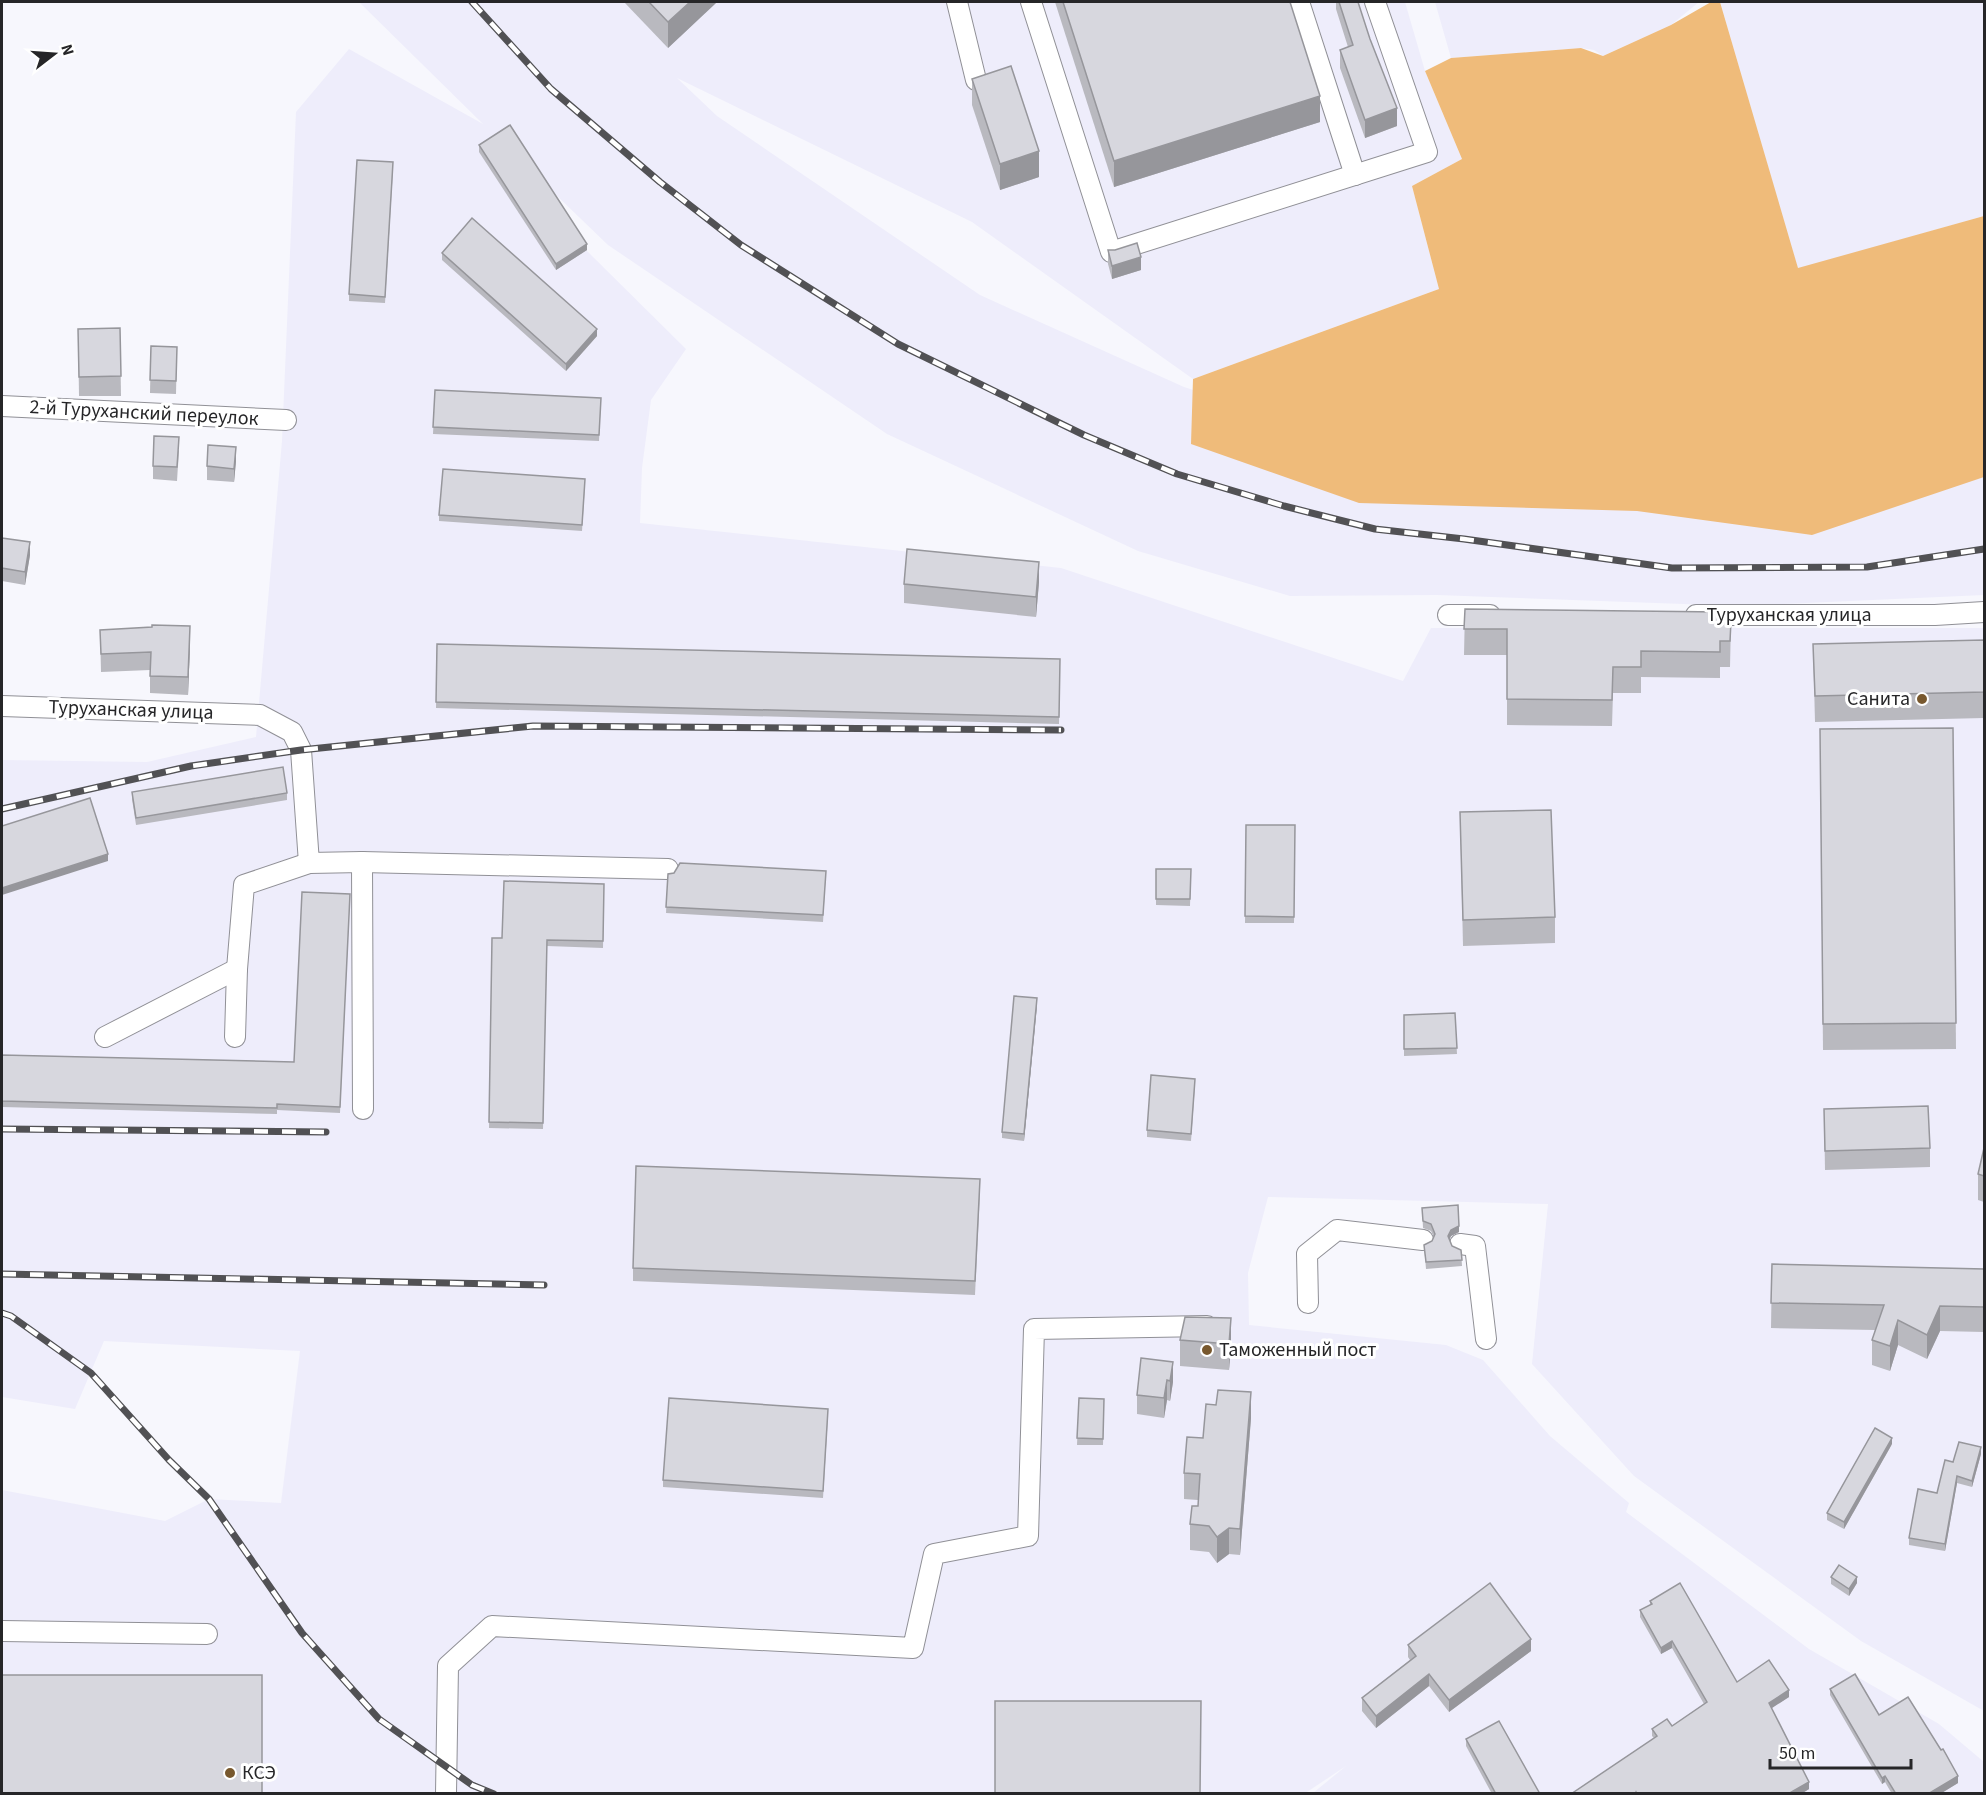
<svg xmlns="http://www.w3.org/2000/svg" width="1986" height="1795" font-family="'Source Sans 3',sans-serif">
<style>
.built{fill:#eeedfb}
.green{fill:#efbb7a}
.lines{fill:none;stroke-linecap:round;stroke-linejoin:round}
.minor-casing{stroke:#909096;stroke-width:22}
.minor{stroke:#fff;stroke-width:20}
.rail-casing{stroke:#515154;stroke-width:7}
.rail{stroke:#fff;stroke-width:4.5;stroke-dasharray:14;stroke-linecap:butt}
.wall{fill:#b9b9bf}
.shaded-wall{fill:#96969b}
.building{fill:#d7d7de;stroke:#96969b;stroke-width:1.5}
.poi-dot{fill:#78582e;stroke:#fff;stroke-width:2}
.labels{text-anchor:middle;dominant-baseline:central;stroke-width:6;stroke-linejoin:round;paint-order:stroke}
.street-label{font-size:20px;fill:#262628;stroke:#fff}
.poi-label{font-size:20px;fill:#262628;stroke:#fff;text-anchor:start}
</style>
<rect width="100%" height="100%" fill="#f7f7fd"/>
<g class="built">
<polygon points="359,2 1405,2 1425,71 1462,159 1412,186 1439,289 1193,379 972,222 677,78 717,116 980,295 1184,387 1316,430 1984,467 1984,595 1739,606 1437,595 1290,596 1138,551 887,434 608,245 526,166 587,251 686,349 651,400 642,468 640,523 1061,568 1403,681 1431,628 1984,628 1984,1711 1861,1641 1634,1476 1532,1364 1548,1204 1268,1197 1248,1273 1249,1325 1446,1345 1483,1360 1550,1436 1629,1503 1626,1512 1809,1649 1939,1724 1984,1762 1984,1793 1313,1793 1346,1766 1304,1794 2,1793 2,1490 165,1521 209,1499 281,1503 300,1351 104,1341 75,1409 2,1397 2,760 147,762 256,737 282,441 296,112 349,49 483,124"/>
<polygon points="1435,2 1699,2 1671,25 1603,56 1594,50 1581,48 1451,58"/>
<polygon points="1720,2 1984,2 1984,216 1798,269"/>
</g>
<polygon class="green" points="1711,2 1720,2 1798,268 1984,216 1984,477 1812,535 1637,511 1359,503 1191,444 1193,379 1439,289 1412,186 1462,159 1425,71 1451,58 1581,48 1603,56 1671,25"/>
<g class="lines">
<g class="minor-casing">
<g id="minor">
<polyline points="957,2 976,80"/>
<polyline points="1031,2 1111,252 1427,152 1375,2"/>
<polyline points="1299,2 1355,175"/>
<polyline points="2,406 286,420"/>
<polyline points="1448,615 1490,615"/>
<polyline points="1696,615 1935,615 1984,612"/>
<polyline points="2,706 260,715 292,732 301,750 309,863 362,862 668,869"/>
<polyline points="362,862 363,1109"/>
<polyline points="105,1037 237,969"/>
<polyline points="235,1037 237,969 244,885 309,863"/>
<polyline points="1460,1244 1475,1246 1486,1339"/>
<polyline points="1308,1303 1307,1254 1337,1230 1423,1240"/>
<polyline points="2,1631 207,1634"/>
<polyline points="446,1794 448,1666 492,1626 913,1648 934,1554 1028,1536 1034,1329 1207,1326"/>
</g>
</g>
<use href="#minor" class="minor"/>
<g class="rail-casing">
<g id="rail">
<polyline points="472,2 551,89 660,182 741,245 898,344 1084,435 1177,474 1284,506 1375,529 1464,539 1672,568 1867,567 1984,549"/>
<polyline points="2,809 191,766 301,750 533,726 1061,730"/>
<polyline points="2,1129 326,1132"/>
<polyline points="2,1274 544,1285"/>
<polyline points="2,1313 11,1316 91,1373 169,1460 209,1499 302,1633 379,1719 472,1785 494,1794"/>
</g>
</g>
<use href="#rail" class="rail"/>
</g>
<g class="wall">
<polygon points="624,2 717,2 668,48"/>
<polygon points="1055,2 1290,2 1320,122 1114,187"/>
<polygon points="1336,2 1358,2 1397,126 1365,138 1340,68 1340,50 1348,47 1336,9"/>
<polygon points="972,79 1039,177 1000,190 972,105"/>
<polygon points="479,145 587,250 556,270 479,152"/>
<polygon points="393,169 385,303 349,301 349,294"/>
<polygon points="1108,250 1141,270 1112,279 1108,264"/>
<polygon points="442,253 597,336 566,371 442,260"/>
<polygon points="120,328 121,396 79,396 78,329"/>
<polygon points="151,346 177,347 176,394 150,393"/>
<polygon points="435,390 601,398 599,441 433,434"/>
<polygon points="179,450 177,481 153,479 153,466"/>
<polygon points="236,461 234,482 207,480 207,466"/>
<polygon points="585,485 582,531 439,521 439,515"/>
<polygon points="2,538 30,555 25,585 2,581"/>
<polygon points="1039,582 1036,617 904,603 904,584"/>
<polygon points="1465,609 1731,621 1730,667 1720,667 1720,678 1641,677 1641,693 1613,693 1612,726 1507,725 1507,655 1464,655"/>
<polygon points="100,630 190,644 188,695 150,693 150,670 101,672"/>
<polygon points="437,644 1060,659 1059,724 436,708"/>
<polygon points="1813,644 1984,681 1984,718 1815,722"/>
<polygon points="1953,728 1956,1049 1823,1050 1820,729"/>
<polygon points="132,792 287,793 287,800 136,825 132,799"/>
<polygon points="1460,812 1555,917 1555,943 1463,946"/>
<polygon points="1246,825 1295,825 1294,923 1245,923"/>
<polygon points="1156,869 1191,869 1190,906 1156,905"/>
<polygon points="826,871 823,922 666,913 668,874"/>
<polygon points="604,884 603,948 547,946 543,1129 489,1128 492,938 502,938"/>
<polygon points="350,894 340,1113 277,1110 277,1114 2,1107 2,1055 294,1062"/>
<polygon points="1037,1005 1024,1141 1002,1138 1002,1132"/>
<polygon points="1455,1013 1457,1054 1404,1056 1404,1015"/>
<polygon points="1195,1085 1191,1141 1147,1137 1147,1130"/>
<polygon points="1824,1109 1930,1148 1930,1167 1825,1170"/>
<polygon points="1984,1148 1984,1202 1978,1200 1978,1174"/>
<polygon points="980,1192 975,1295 633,1281 633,1268"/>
<polygon points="1422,1208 1459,1232 1451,1236 1449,1240 1452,1246 1461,1250 1462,1266 1426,1269 1424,1245 1432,1241 1434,1238 1431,1231 1423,1228"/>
<polygon points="1772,1264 1984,1269 1984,1332 1940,1331 1927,1359 1898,1345 1890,1371 1872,1365 1872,1340 1875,1330 1771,1328"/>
<polygon points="1180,1340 1231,1344 1229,1370 1180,1366"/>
<polygon points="1141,1358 1173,1382 1170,1401 1167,1400 1164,1418 1137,1414 1137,1395"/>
<polygon points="1079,1398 1104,1399 1103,1445 1077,1445"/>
<polygon points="828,1416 823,1498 663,1487 663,1480"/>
<polygon points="1251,1418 1240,1555 1229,1554 1217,1563 1209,1552 1190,1550 1190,1524 1198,1506 1198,1500 1184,1499 1184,1473 1203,1438"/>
<polygon points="1892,1444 1844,1529 1827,1520 1827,1513"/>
<polygon points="1981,1454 1972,1487 1957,1483 1945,1551 1909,1545 1909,1538 1937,1493 1953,1462"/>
<polygon points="1831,1577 1857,1583 1849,1596 1831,1584"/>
<polygon points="1650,1601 1737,1682 1789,1697 1771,1708 1809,1789 1801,1794 1571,1794 1654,1738 1652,1736 1652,1729 1672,1726 1704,1704 1672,1648 1661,1654 1640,1617 1640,1610 1650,1605"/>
<polygon points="1408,1645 1531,1651 1449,1712 1429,1686 1376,1728 1362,1711 1362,1698 1410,1660 1408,1657"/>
<polygon points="1830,1689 1879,1715 1958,1783 1940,1794 1892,1794 1885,1782 1882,1784 1830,1695"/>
<polygon points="1466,1739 1540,1794 1492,1794 1466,1746"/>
</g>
<g class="shaded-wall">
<polygon points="690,2 717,2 668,48 668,22"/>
<polygon points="1320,96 1320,122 1114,187 1114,161"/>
<polygon points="1397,108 1397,126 1365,138 1365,120"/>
<polygon points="1039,151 1039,177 1000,190 1000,164"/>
<polygon points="587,244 587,250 556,270 556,264"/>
<polygon points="1141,257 1141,270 1112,279 1112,266"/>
<polygon points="597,329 597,336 566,371 566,364"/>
<polygon points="236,447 236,461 234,482 234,469"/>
<polygon points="30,542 30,555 25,585 25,572"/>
<polygon points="1039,562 1039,582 1036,617 1036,597"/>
<polygon points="190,626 190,644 188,695 188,677"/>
<polygon points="108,854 108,861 2,895 2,888"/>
<polygon points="1037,998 1037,1005 1024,1141 1024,1134"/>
<polygon points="1459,1226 1459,1232 1451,1236 1448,1243 1448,1236 1451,1230"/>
<polygon points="1940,1306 1940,1331 1927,1359 1927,1335"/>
<polygon points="1231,1318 1231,1344 1229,1370 1229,1344"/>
<polygon points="1898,1320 1898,1345 1890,1371 1890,1346"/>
<polygon points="1173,1362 1173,1382 1170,1401 1170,1381"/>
<polygon points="1167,1380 1167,1400 1164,1418 1164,1398"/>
<polygon points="1251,1392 1251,1418 1240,1555 1240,1529"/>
<polygon points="1892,1438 1892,1444 1844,1529 1844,1522"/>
<polygon points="1981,1447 1981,1454 1972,1487 1972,1481"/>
<polygon points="1957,1476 1957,1483 1945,1551 1945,1544"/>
<polygon points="1229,1528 1229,1554 1217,1563 1217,1537"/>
<polygon points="1857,1577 1857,1583 1849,1596 1849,1589"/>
<polygon points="1531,1639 1531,1651 1449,1712 1449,1700"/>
<polygon points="1672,1641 1672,1648 1661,1654 1661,1648"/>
<polygon points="1429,1674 1429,1686 1376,1728 1376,1716"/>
<polygon points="1789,1690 1789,1697 1769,1710 1769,1703"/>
<polygon points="1885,1776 1885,1782 1882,1784 1882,1778"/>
<polygon points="1958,1776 1958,1783 1940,1794 1928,1794"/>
<polygon points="1809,1782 1809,1789 1801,1794 1788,1794"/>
</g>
<g class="building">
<polygon points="649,2 690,2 668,22"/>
<polygon points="1063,2 1290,2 1320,96 1114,161"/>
<polygon points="1339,2 1358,2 1370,39 1397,108 1365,120 1340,50 1353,45"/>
<polygon points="1011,66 1039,151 1000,164 972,79"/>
<polygon points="510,125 587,244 556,264 479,145"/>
<polygon points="357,160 393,162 385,297 349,294"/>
<polygon points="472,218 597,329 566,364 442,253"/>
<polygon points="1137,243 1141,257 1112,266 1108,250 1115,250"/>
<polygon points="120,328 121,376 79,377 78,329"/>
<polygon points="151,346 177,347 176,381 150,380"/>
<polygon points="435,390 601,398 599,435 433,427"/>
<polygon points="154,436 179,437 177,467 153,466"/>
<polygon points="208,445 236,447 234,469 207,466"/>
<polygon points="443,469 585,479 582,525 439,515"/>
<polygon points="2,538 30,542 25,572 2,568"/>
<polygon points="907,549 1039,562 1036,597 904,584"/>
<polygon points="1465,609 1721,612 1721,621 1731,621 1730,641 1720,641 1720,652 1641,651 1641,667 1613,667 1612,700 1507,699 1507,629 1464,629"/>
<polygon points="152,625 190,626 188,677 150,676 151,652 101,654 100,630 152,627"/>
<polygon points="1984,640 1984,692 1815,696 1813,644"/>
<polygon points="437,644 1060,659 1059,717 436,702"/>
<polygon points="1953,728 1956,1023 1823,1024 1820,729"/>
<polygon points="283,767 287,793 136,818 132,792"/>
<polygon points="90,798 108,854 2,888 2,826"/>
<polygon points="1551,810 1555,917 1463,920 1460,812"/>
<polygon points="1246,825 1295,825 1294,917 1245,916"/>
<polygon points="680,863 826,871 823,915 666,907 668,874 674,873"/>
<polygon points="1156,869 1191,869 1190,899 1156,899"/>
<polygon points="504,881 604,884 603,941 547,940 543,1123 489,1122 492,938 502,938"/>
<polygon points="302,892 350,894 340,1107 277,1104 277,1108 2,1101 2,1055 294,1062"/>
<polygon points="1014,996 1037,998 1024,1134 1002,1132"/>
<polygon points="1455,1013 1457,1048 1404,1049 1404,1015"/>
<polygon points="1151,1075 1195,1079 1191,1134 1147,1130"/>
<polygon points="1928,1106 1930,1148 1825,1151 1824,1109"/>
<polygon points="1984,1148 1984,1176 1978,1174"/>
<polygon points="636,1166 980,1179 975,1281 633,1268"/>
<polygon points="1458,1205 1459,1226 1451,1230 1448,1236 1452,1246 1461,1250 1462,1260 1426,1262 1424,1245 1432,1241 1435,1234 1431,1224 1423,1221 1422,1208"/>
<polygon points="1772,1264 1984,1269 1984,1307 1940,1306 1927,1335 1898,1320 1890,1346 1872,1340 1884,1305 1771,1303"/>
<polygon points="1185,1317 1231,1318 1229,1344 1180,1340"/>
<polygon points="1141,1358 1173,1362 1170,1381 1167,1380 1164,1398 1137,1395"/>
<polygon points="1218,1390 1251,1392 1240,1529 1229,1528 1217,1537 1209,1526 1190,1524 1192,1506 1198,1506 1200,1474 1184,1473 1187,1437 1203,1438 1206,1404 1216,1405"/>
<polygon points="669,1398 828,1409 823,1491 663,1480"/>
<polygon points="1079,1398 1104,1399 1103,1439 1077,1438"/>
<polygon points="1875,1428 1892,1438 1844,1522 1827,1513"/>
<polygon points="1959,1442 1981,1447 1972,1481 1957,1476 1945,1544 1909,1538 1918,1489 1937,1493 1945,1460 1953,1462"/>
<polygon points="1839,1565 1857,1577 1849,1589 1831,1577"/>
<polygon points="1490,1583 1531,1639 1449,1700 1429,1674 1376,1716 1362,1698 1416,1656 1408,1645"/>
<polygon points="1680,1583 1737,1682 1769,1660 1789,1690 1769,1703 1809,1782 1788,1794 1637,1794 1636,1792 1635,1794 1571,1794 1657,1736 1652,1729 1667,1719 1672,1726 1707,1702 1672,1641 1661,1648 1640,1610 1652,1604 1650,1601"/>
<polygon points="1855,1674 1879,1715 1908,1697 1941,1750 1943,1749 1958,1776 1928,1794 1896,1794 1885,1776 1882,1778 1830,1689"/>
<rect x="2" y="1675" width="260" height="119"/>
<polygon points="995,1701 1201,1701 1200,1794 995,1794"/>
<polygon points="1499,1721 1540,1794 1496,1794 1466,1739"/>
</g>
<g class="poi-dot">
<circle cx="1922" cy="699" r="6"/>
<circle cx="1207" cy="1350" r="6"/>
<circle cx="230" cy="1773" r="6"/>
</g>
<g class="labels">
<g class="street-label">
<text transform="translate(144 413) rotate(3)">2-й Туруханский переулок</text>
<text x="1789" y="615">Туруханская улица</text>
<text transform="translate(131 710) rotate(2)">Туруханская улица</text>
</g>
<g class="poi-label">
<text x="1910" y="699" text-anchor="end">Санита</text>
<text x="1219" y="1350">Таможенный пост</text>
<text x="242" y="1773">КСЭ</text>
</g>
</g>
<rect width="1986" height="1795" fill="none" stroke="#262628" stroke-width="6"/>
<g transform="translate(54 54) rotate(73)" stroke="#ffffff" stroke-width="4.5" paint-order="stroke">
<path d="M0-4.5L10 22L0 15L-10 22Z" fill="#262628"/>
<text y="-9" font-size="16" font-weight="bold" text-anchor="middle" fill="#262628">N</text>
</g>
<path d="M1770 1759v9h141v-9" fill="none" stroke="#262628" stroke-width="3"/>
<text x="1779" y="1759" font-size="18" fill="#262628" stroke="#ffffff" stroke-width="4.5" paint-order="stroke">50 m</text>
</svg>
